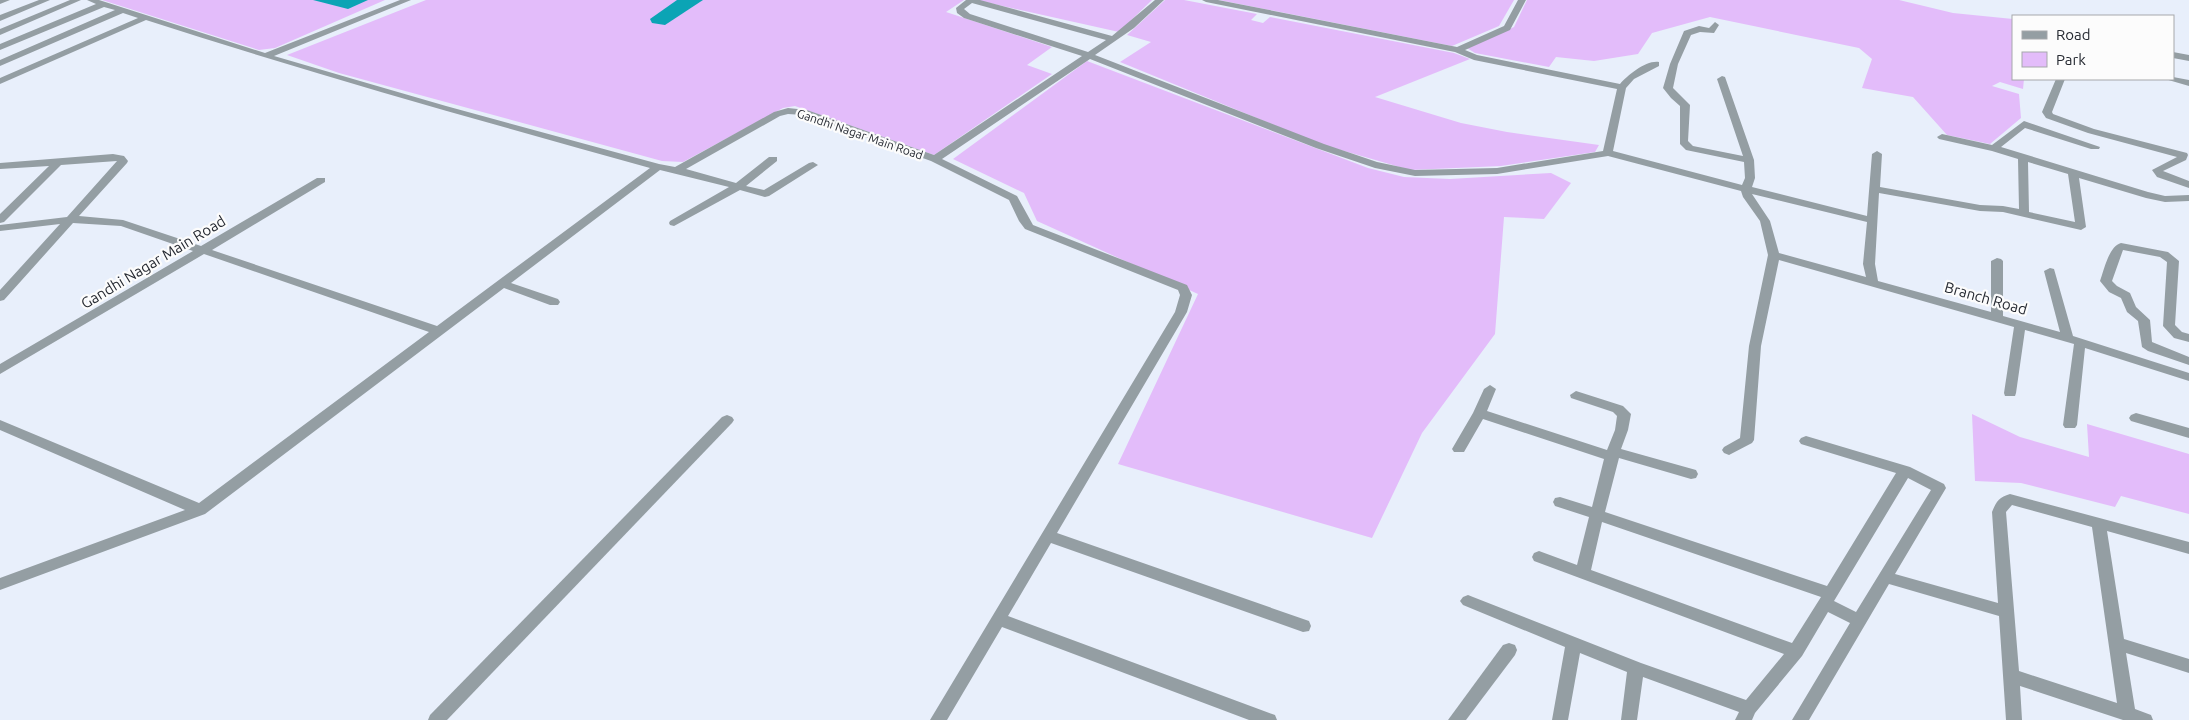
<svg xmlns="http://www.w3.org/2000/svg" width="2189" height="720" font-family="Ubuntu,sans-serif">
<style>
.green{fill:#e3bcfa}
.water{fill:#0ba4b5}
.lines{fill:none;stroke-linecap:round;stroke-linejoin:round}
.minor{fill:#949ea3;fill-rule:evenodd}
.labels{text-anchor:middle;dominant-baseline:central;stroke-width:4.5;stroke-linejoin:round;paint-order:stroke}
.far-street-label{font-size:12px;fill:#262a32;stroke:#fcfcfc}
.street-label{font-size:15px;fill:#262a32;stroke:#fcfcfc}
</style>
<rect width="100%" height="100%" fill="#e8effb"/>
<g class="green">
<polygon points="102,0 385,0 275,48 259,50"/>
<polygon points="426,0 964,0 946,12 1052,47 1027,65 1052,74 934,155 795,106 783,108 683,162 662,161 339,73 287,55"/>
<polygon points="976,0 1152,0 1119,32"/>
<polygon points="1165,0 1184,0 1257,14 1251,20 1263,23 1270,17 1454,53 1470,59 1375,97 1461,123 1507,132 1599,145 1595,152 1501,166 1410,170 1320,144 1120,62 1151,42 1127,35"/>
<polygon points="1219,0 1514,0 1499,26 1452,46"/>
<polygon points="1527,0 1899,0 1953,13 2013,19 2013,79 2024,79 2023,89 2000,82 1992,86 2019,94 2021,118 1990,144 1947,135 1913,97 1862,88 1872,59 1859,48 1710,17 1652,33 1638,54 1594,61 1556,57 1549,67 1475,53 1467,48 1514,27"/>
<polygon points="1087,61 1368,168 1404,177 1450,179 1551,173 1571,183 1544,219 1504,217 1495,334 1422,433 1372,538 1118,464 1198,294 1037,221 1024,193 953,159"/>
<polygon points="1972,414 2020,437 2089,457 2087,424 2189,454 2189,514 2121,496 2115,507 2021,483 1975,481"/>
</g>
<g class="water">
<polygon points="313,0 368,0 348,9"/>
<polygon points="677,0 703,0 665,25 652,23 650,19"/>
</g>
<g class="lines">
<g class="minor">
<polygon points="0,0 10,0 0,4"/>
<polygon points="39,0 50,0 0,21 0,15"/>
<polygon points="70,0 81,0 0,35 0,29"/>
<path d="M87,0H99L265,53L400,0H411L274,56L446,106L659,164L675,167L774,112L788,108L807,110L934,155L1082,56L964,18L957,13L956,8L966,0H980L1112,36L1155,0H1164L1134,28L1095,55L1324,144L1377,162L1415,170L1497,168L1603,151L1617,89L1474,60L1455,52L1435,48L1206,2L1202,0H1218L1457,47L1504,26L1518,0H1526L1510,30L1465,50L1477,55L1620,84C1628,75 1646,60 1659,62V66L1634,79L1626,88L1613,151L1742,185L1745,178L1744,162L1686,150L1680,144V106L1671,98L1663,88L1670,64L1684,31L1699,26L1709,28L1715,22L1719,25L1714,33L1700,32L1691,35L1678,64L1673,88L1690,105L1688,141L1693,146L1743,156L1717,79L1722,76L1725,77L1754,160L1755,178L1752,187L1867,216L1872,154L1877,151L1882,154L1880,187L1980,205L2003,206L2019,209L2018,159L1992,151L1939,139L1937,137L1942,134L1992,145L2024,121L2100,147L2099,149H2091L2025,128L2001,147L2148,192L2165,196L2189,195V201L2165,202L2146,198L2079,178L2086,227L2081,230L2003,212L1980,211L1879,193L1875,264L1878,281L1991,312V261L1997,258L2001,259L2003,261V316L2060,332L2044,271L2050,268L2054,269L2073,336L2189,373V381L2085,348L2077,425L2075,428H2065L2063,425L2074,344L2025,330L2016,393L2015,396H2005L2004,393L2014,327L1779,260L1761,346L1754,440L1752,443L1729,455L1724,453L1722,450L1724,447L1740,438L1749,346L1768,255L1760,221L1743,197L1741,191L1608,156L1497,174L1415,176L1375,168L1316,148L1090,59L942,159L1017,196L1033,225L1187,285L1192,295L1187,312L1057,533L1309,621L1311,626L1309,631L1303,632L1051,543L1008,616L1275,715L1277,720H1249L1002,627L947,720H930L1175,312L1180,295L1178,290L1025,229L1019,221L1009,200L931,161L803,115L788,114L780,116L686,169L736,183L769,157H777V161L746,186L764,190L809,163L813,162L818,165L769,196L765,197L740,190L674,226L670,225L669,223L670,221L729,187L660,170L511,283L558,299L560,302L558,305H550L504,288L205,514L0,590V578L185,510L0,430V420L199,503L429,332L204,254L0,374V364L193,251L121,226L73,223L4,300L0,301V290L60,224L0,231V225L67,217L117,161L61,165L4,222L0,223V214L49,166L0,169V163L113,154L124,156L128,161L127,163L79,216L123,220L201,246L317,178H325V182L212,250L437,326L650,168C481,121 313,74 146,20L0,84V78L138,18L123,13L0,66V60L115,10L104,7L0,50V44L96,4ZM972,3L1106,40L1088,52L970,14L964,9ZM2028,162L2068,174L2075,222L2029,212ZM1752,194L1867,222L1863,264L1866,277L1779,253L1770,221Z"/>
<polygon points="2173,52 2189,55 2189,61 2173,58"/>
<polygon points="2173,77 2189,80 2189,86 2165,79 2173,79"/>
<polygon points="2056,79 2065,79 2052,112 2053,114 2094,129 2187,153 2188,155 2186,160 2163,171 2189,181 2189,188 2157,177 2152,170 2177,157 2088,133 2046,118 2042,112"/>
<path d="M2121,243L2168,252L2179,261L2175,325L2182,332L2189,334V342L2174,338L2163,326L2167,262L2160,257L2123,250L2112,281L2117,286L2130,293L2136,307L2150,320L2152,342L2189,357V365L2148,351L2142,347L2138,321L2127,312L2121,298L2109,292L2100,281C2104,270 2109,246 2121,243Z"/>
<path d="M1490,385L1496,389L1487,411L1607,450L1615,430L1617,416L1613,412L1571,398L1570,395L1576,391L1623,406L1631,414L1628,430L1621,449L1696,470L1698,474L1696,478L1691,479L1619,458L1605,512L1827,586L1896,473L1801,444L1799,441L1801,438L1806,436L1910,467L1944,484L1946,488L1895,574L1998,603L1992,512C1996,502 1999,497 2010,494L2189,542V554L2107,531L2124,639L2189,659V673L2126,653L2135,709L2151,715L2153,720H2123L2020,686L2022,720H2006L1999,616L1889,584L1809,720H1792L1850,623L1828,612L1802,656L1755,713L1752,720H1735L1739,712L1643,677L1637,720H1621L1627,672L1580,653L1568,720H1552L1565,647L1463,605L1460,601L1463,597L1468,595L1473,597L1641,663L1746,700L1784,654L1534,561L1532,557L1534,553L1539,551L1577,565L1589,517L1555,506L1553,502L1555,498L1560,497L1592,507L1604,459L1483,419L1464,452H1454L1452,449L1473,413L1484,389ZM1908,478L1931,490L1856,612L1834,601ZM2012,505L2092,527L2117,703L2019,671L2006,512ZM1602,522L1821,597L1792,643L1591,570Z"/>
<polygon points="2136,413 2189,428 2189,438 2131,421 2129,418 2131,415"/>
<polygon points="727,415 732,417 734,420 732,423 447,720 428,720 430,715 722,417"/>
<polygon points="1509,643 1515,645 1517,650 1515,655 1466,720 1448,720 1503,645"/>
</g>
</g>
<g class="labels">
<g class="far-street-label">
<text transform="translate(860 134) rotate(19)">Gandhi Nagar Main Road</text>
</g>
<g class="street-label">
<text transform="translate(153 262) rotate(-31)">Gandhi Nagar Main Road</text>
<text transform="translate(1986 298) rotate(16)">Branch Road</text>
</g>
</g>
<rect x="2012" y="15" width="162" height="65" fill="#fcfcfc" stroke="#a6a8ab"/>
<rect x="2022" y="31" width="25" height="8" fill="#949ea3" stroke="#a6a8ab"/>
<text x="2056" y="40" font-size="15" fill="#262a32">Road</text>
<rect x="2022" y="52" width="25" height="15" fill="#e3bcfa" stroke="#a6a8ab"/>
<text x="2056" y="65" font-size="15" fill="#262a32">Park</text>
</svg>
